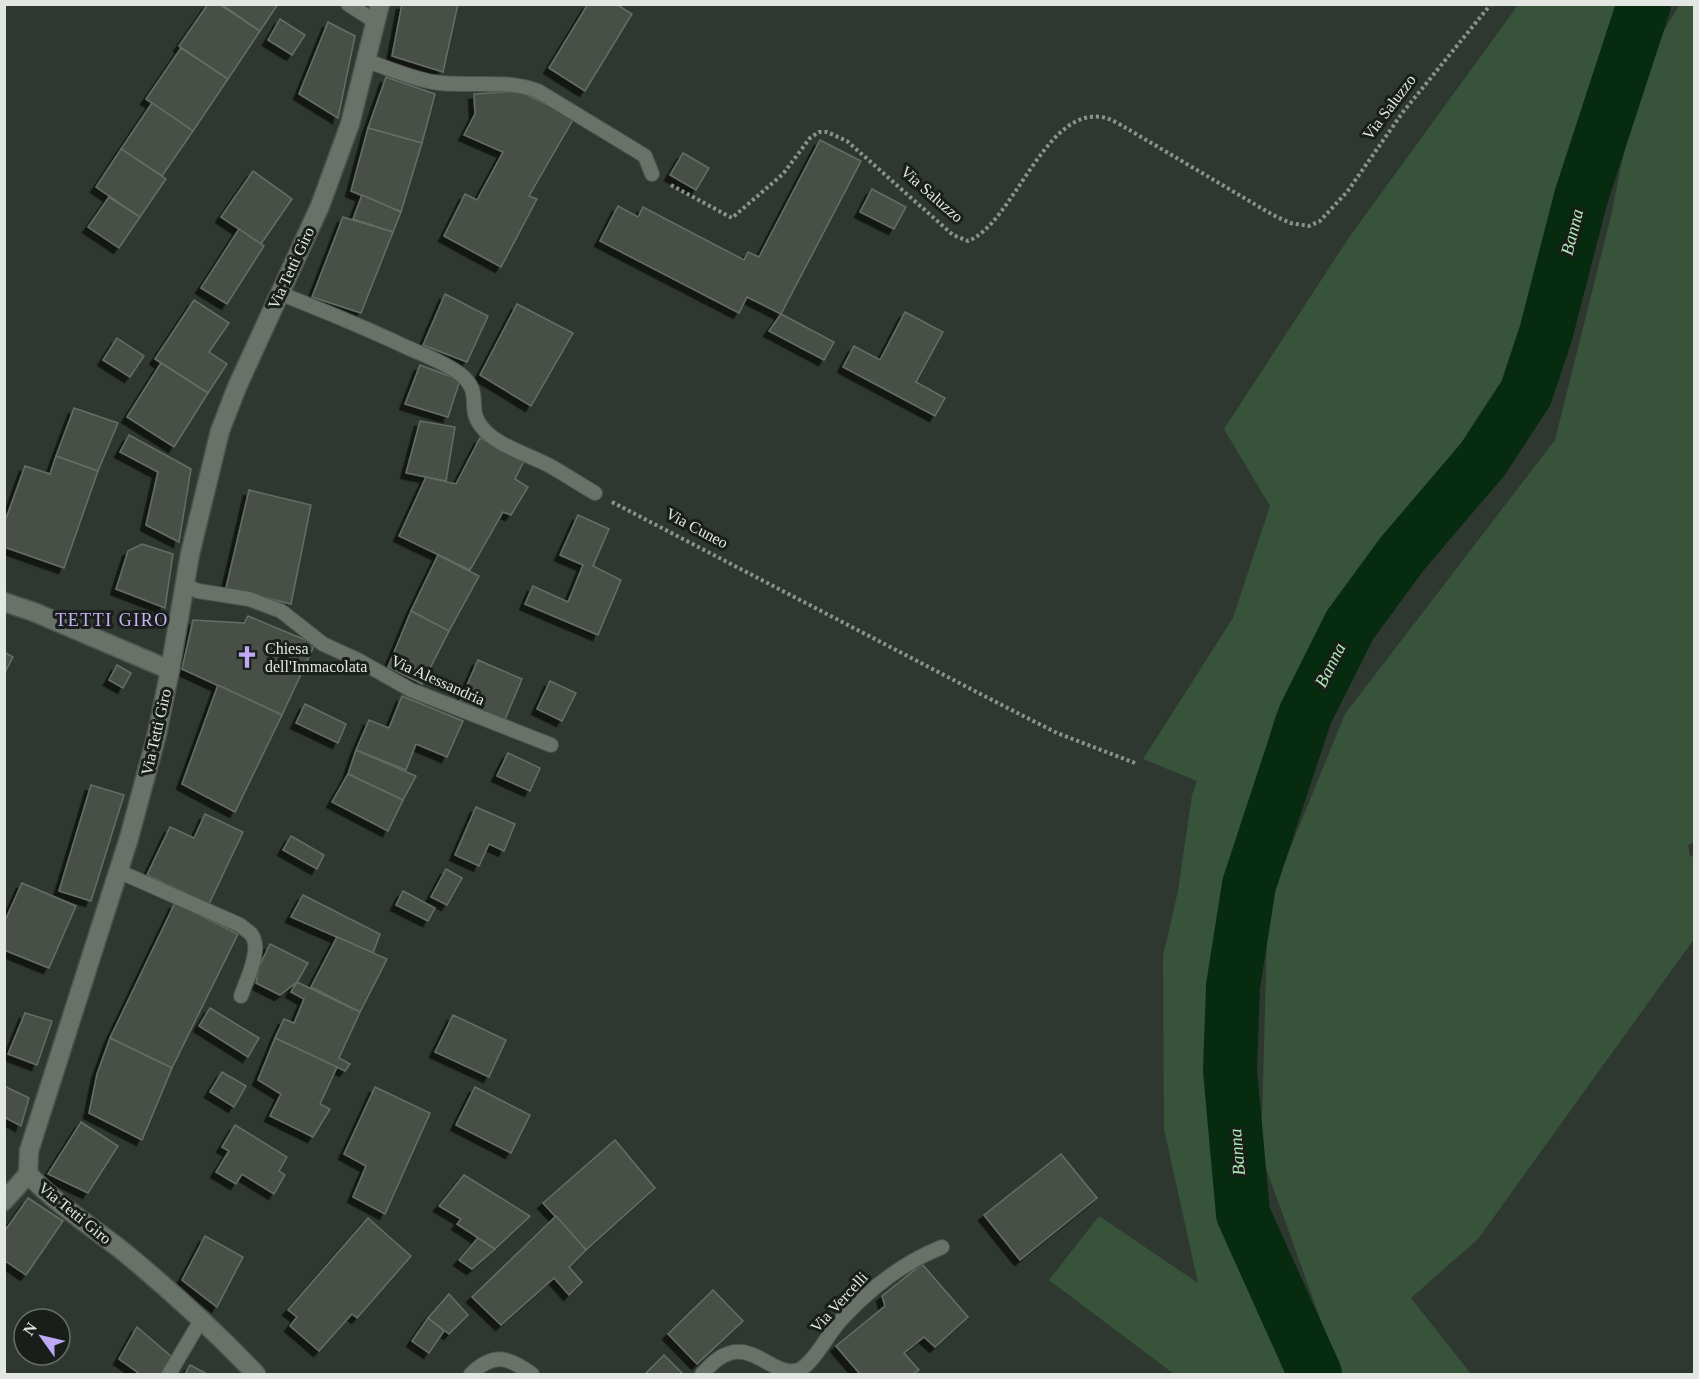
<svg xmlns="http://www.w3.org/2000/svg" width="1699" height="1379" font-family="Georgia,serif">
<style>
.green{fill:#37543b}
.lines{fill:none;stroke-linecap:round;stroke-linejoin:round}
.river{stroke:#062b0e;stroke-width:54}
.building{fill:#475047;stroke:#656e65;stroke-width:1.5;filter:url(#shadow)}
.lane-casing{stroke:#4c534d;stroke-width:16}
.street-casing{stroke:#4c534d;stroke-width:21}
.path{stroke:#8c938c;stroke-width:4;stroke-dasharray:3 3;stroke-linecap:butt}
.lane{stroke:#697269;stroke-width:14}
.street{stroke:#697269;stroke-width:18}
.labels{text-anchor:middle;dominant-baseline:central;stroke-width:6;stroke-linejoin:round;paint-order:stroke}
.street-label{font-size:16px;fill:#e2e7e2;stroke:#1a1e1a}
.poi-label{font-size:16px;fill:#e2e7e2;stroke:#1a1e1a;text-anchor:start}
.water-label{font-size:18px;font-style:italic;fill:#aeeab4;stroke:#1a1e1a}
.neighbourhood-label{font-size:18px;letter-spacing:1.5px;fill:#c6b2f9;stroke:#1a1e1a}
</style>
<defs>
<filter id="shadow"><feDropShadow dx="-5.5" dy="5.5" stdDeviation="0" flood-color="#0009"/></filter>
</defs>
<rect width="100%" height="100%" fill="#2f3830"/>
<g class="green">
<polygon points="1680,4 1694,5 1694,842 1688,845 1690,856 1694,857 1694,939 1478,1239 1411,1298 1471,1374 1340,1374 1261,1154 1268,903 1345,714 1555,440 1611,216 1641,69"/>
<polygon points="1518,5 1630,5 1591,96 1545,302 1479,445 1367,583 1275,716 1228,889 1207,1064 1227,1208 1296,1374 1174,1374 1049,1280 1099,1216 1198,1283 1164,1129 1163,956 1178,891 1192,795 1197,781 1143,759 1233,618 1270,506 1224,429 1350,236"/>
</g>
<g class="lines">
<polyline class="river" points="1315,1374 1243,1214 1230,1070 1233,986 1249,885 1305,715 1350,625 1402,554 1483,459 1526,393 1546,333 1581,197 1644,4"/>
</g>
<g class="building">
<polygon points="208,4 219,4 260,31 228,79 179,46"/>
<polygon points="221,4 278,4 260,31"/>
<polygon points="402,4 458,4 443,72 392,56"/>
<polygon points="588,4 616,4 632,14 585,91 549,68"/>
<polygon points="280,19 305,35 292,55 268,40"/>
<polygon points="328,22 355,36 338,118 299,94"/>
<polygon points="181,48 228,79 193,131 146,99"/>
<polygon points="386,77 435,94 422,143 368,128"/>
<polygon points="519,91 574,118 529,196 537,199 501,267 444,236 465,194 477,200 503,152 464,135 475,114 474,94"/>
<polygon points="152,103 193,131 162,176 121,149"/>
<polygon points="368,128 422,143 401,212 351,191"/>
<polygon points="820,140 861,161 781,314 747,297 739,313 600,241 618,206 638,217 643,207 744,260 748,252 759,257"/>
<polygon points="121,149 166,179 140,217 96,187"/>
<polygon points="683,153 709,168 696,190 670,175"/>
<polygon points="253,171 292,199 261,244 221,217"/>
<polygon points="872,189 906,207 894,229 860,212"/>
<polygon points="362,195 401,212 393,232 353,219"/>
<polygon points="109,197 140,217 119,248 88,227"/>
<polygon points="343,217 393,232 361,313 312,297"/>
<polygon points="239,229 264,246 227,304 201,288"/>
<polygon points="445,294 488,316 467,362 423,345"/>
<polygon points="194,300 229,323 209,352 227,364 208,393 155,359"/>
<polygon points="517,304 573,333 531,406 480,375"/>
<polygon points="905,312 943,332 916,382 945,398 935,416 843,367 854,346 880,360"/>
<polygon points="781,314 834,342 824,360 769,331"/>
<polygon points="117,338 144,356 130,377 103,360"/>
<polygon points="161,363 208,393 174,447 127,417"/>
<polygon points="420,365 460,380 448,417 405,404"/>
<polygon points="74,408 118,423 98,471 56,456"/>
<polygon points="420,421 455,427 446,481 406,473"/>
<polygon points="129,435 191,469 179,542 146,525 158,472 120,452"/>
<polygon points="480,438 524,461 515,479 528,487 511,515 503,512 470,570 399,536 426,477 456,484"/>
<polygon points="56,456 98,471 64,568 4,547 4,524 25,466 50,474"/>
<polygon points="249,490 311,505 291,604 226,588"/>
<polygon points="578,515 609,529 593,566 621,580 598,635 525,604 533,586 568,602 583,565 560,555"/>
<polygon points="142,544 173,554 165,608 116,589 128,551"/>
<polygon points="438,555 479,576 449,631 411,611"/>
<polygon points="411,611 449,631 422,684 388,667"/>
<polygon points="248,616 315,644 282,715 182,669 193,620 244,623"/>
<polygon points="4,652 13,657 4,674"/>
<polygon points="478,660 522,679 504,722 459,703"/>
<polygon points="117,665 131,673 123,688 109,680"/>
<polygon points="550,681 576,693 562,721 537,709"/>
<polygon points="218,685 282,715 235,812 182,784"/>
<polygon points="402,696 463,721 447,757 416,744 406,770 356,750 369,720 389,728"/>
<polygon points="305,704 346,724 338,743 296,723"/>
<polygon points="356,750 416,776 403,800 348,774"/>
<polygon points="508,753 540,768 530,791 497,776"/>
<polygon points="348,774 403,800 388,831 332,802"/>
<polygon points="91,785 124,795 91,901 59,891"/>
<polygon points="476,807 515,824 504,851 489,844 479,866 455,855"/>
<polygon points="205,814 243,832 209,904 147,875 170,827 194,838"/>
<polygon points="291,836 324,855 317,869 283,850"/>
<polygon points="446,869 462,878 447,905 431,897"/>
<polygon points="22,883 76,906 49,968 4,950 4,923"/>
<polygon points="403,891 435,908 428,921 396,905"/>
<polygon points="303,895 380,934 373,953 291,917"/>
<polygon points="175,903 238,934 172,1068 110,1038"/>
<polygon points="337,937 387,959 360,1012 311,987"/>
<polygon points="270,944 308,963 297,982 280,995 256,983 259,967"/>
<polygon points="297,982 360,1012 339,1058 350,1064 345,1071 275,1038 284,1019 294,1023 304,999 291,992"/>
<polygon points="210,1008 259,1038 248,1057 199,1026"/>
<polygon points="25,1013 52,1021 37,1065 8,1054"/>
<polygon points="453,1015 506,1040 489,1077 435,1052"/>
<polygon points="110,1038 172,1068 142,1140 89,1113 97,1074"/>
<polygon points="275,1038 337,1067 320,1104 330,1109 313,1137 270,1116 281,1094 258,1080"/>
<polygon points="222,1072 246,1086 234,1107 210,1092"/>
<polygon points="4,1086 29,1098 21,1126 4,1117"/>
<polygon points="375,1087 430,1113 385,1214 353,1197 366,1166 344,1154"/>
<polygon points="475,1087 530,1115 511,1153 456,1125"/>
<polygon points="81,1122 118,1146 88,1193 48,1174"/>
<polygon points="235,1125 287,1157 279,1171 285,1175 274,1194 242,1174 236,1184 216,1172 229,1151 222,1147"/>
<polygon points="615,1140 655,1188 586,1250 543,1203"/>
<polygon points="1061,1154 1097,1198 1020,1260 984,1215"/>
<polygon points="464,1175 530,1216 495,1249 457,1224 461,1219 439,1206"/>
<polygon points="28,1198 63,1221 26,1275 4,1260 4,1232"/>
<polygon points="556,1216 586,1250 569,1267 582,1282 569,1295 554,1278 501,1325 472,1297"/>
<polygon points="368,1218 411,1256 357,1318 352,1314 319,1351 290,1326 297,1317 288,1310"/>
<polygon points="205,1236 243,1257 217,1307 182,1280"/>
<polygon points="478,1238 495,1249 472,1269 459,1260"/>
<polygon points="922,1264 968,1317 935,1347 924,1337 904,1353 919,1370 913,1374 860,1374 836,1346 885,1306 882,1296"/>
<polygon points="713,1290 743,1321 697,1364 668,1334"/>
<polygon points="449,1294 468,1315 449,1334 428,1318"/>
<polygon points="428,1318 444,1331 429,1353 412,1341"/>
<polygon points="137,1327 172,1357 162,1374 140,1374 119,1359"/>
<polygon points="664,1355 682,1373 680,1374 647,1374 646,1373"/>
<polygon points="190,1365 207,1374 185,1374"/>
</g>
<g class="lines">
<g class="lane-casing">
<g id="lane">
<polyline points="348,4 376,22"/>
<path d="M367,61C388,68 410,78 433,82C468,88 503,78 538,91L645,156L652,174"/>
<path d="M279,293C322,310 364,327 406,347C424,355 444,362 460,374C484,393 466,407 481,426C495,446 531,455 552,467C566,475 581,485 595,493"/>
<polyline points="186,586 198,591 249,599 281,611 323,644 358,660 411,690 551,745"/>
<path d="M118,871L240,925C243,928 248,931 251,934C263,948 246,981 241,996"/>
<polyline points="169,1374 201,1320"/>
<path d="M471,1374C494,1352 508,1357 532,1374"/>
<path d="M702,1374C707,1369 712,1363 718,1359C752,1335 772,1379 799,1370C814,1363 828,1334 840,1321C869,1289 902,1263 942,1247"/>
</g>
</g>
<g class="street-casing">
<g id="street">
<polyline points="4,602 34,612 170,670"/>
<polyline points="4,1201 28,1174"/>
<path d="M256,1374C215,1331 170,1290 124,1252C91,1226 56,1204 28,1174L29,1151L129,838L157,734L170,670L190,554L220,431L237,387L320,206L350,124L380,4"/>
</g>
</g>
<g class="path">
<path d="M671,185L732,218L783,174L810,138L819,132H827L847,141L953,235L968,241C1013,224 1044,109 1101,117C1110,118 1119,124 1126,128L1273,215L1290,223L1309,226L1320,221L1347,192L1403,112L1491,4"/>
<polyline points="612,502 992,700 1057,733 1135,763"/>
</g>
<use href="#lane" class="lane"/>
<use href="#street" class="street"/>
</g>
<defs>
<g id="church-bare" transform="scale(1.8)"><path d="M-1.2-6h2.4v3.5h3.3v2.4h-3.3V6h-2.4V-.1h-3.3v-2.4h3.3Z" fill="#bfa9f4" stroke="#1a1e1a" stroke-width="2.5" paint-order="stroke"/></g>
</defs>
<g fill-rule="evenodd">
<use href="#church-bare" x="247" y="657"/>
</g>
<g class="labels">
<g class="street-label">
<text transform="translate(1389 107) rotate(-53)">Via Saluzzo</text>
<text transform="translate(932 194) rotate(41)">Via Saluzzo</text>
<text transform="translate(291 268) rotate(-65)">Via Tetti Giro</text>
<text transform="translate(697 528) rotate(28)">Via Cuneo</text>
<text transform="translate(438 680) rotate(24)">Via Alessandria</text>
<text transform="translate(156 732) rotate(-77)">Via Tetti Giro</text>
<text transform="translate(75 1213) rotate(39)">Via Tetti Giro</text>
<text transform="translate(839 1302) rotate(-47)">Via Vercelli</text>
</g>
<g class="poi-label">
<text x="265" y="648">Chiesa<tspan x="265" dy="18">dell'Immacolata</tspan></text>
</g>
<g class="water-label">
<text transform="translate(1572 232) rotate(-76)">Banna</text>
<text transform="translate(1330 665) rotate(-63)">Banna</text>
<text transform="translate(1237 1152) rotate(-95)">Banna</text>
</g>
<g class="neighbourhood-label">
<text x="112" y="620">TETTI GIRO</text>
</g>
</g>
<rect width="1699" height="1379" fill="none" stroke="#e2e7e2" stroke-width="12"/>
<g transform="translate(42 1337) rotate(304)"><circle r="28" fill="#1a1e1a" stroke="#6a6e6a" stroke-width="1.5"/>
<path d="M0-4.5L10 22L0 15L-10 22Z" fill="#bfa9f4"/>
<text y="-9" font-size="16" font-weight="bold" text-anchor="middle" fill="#e2e7e2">N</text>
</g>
</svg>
